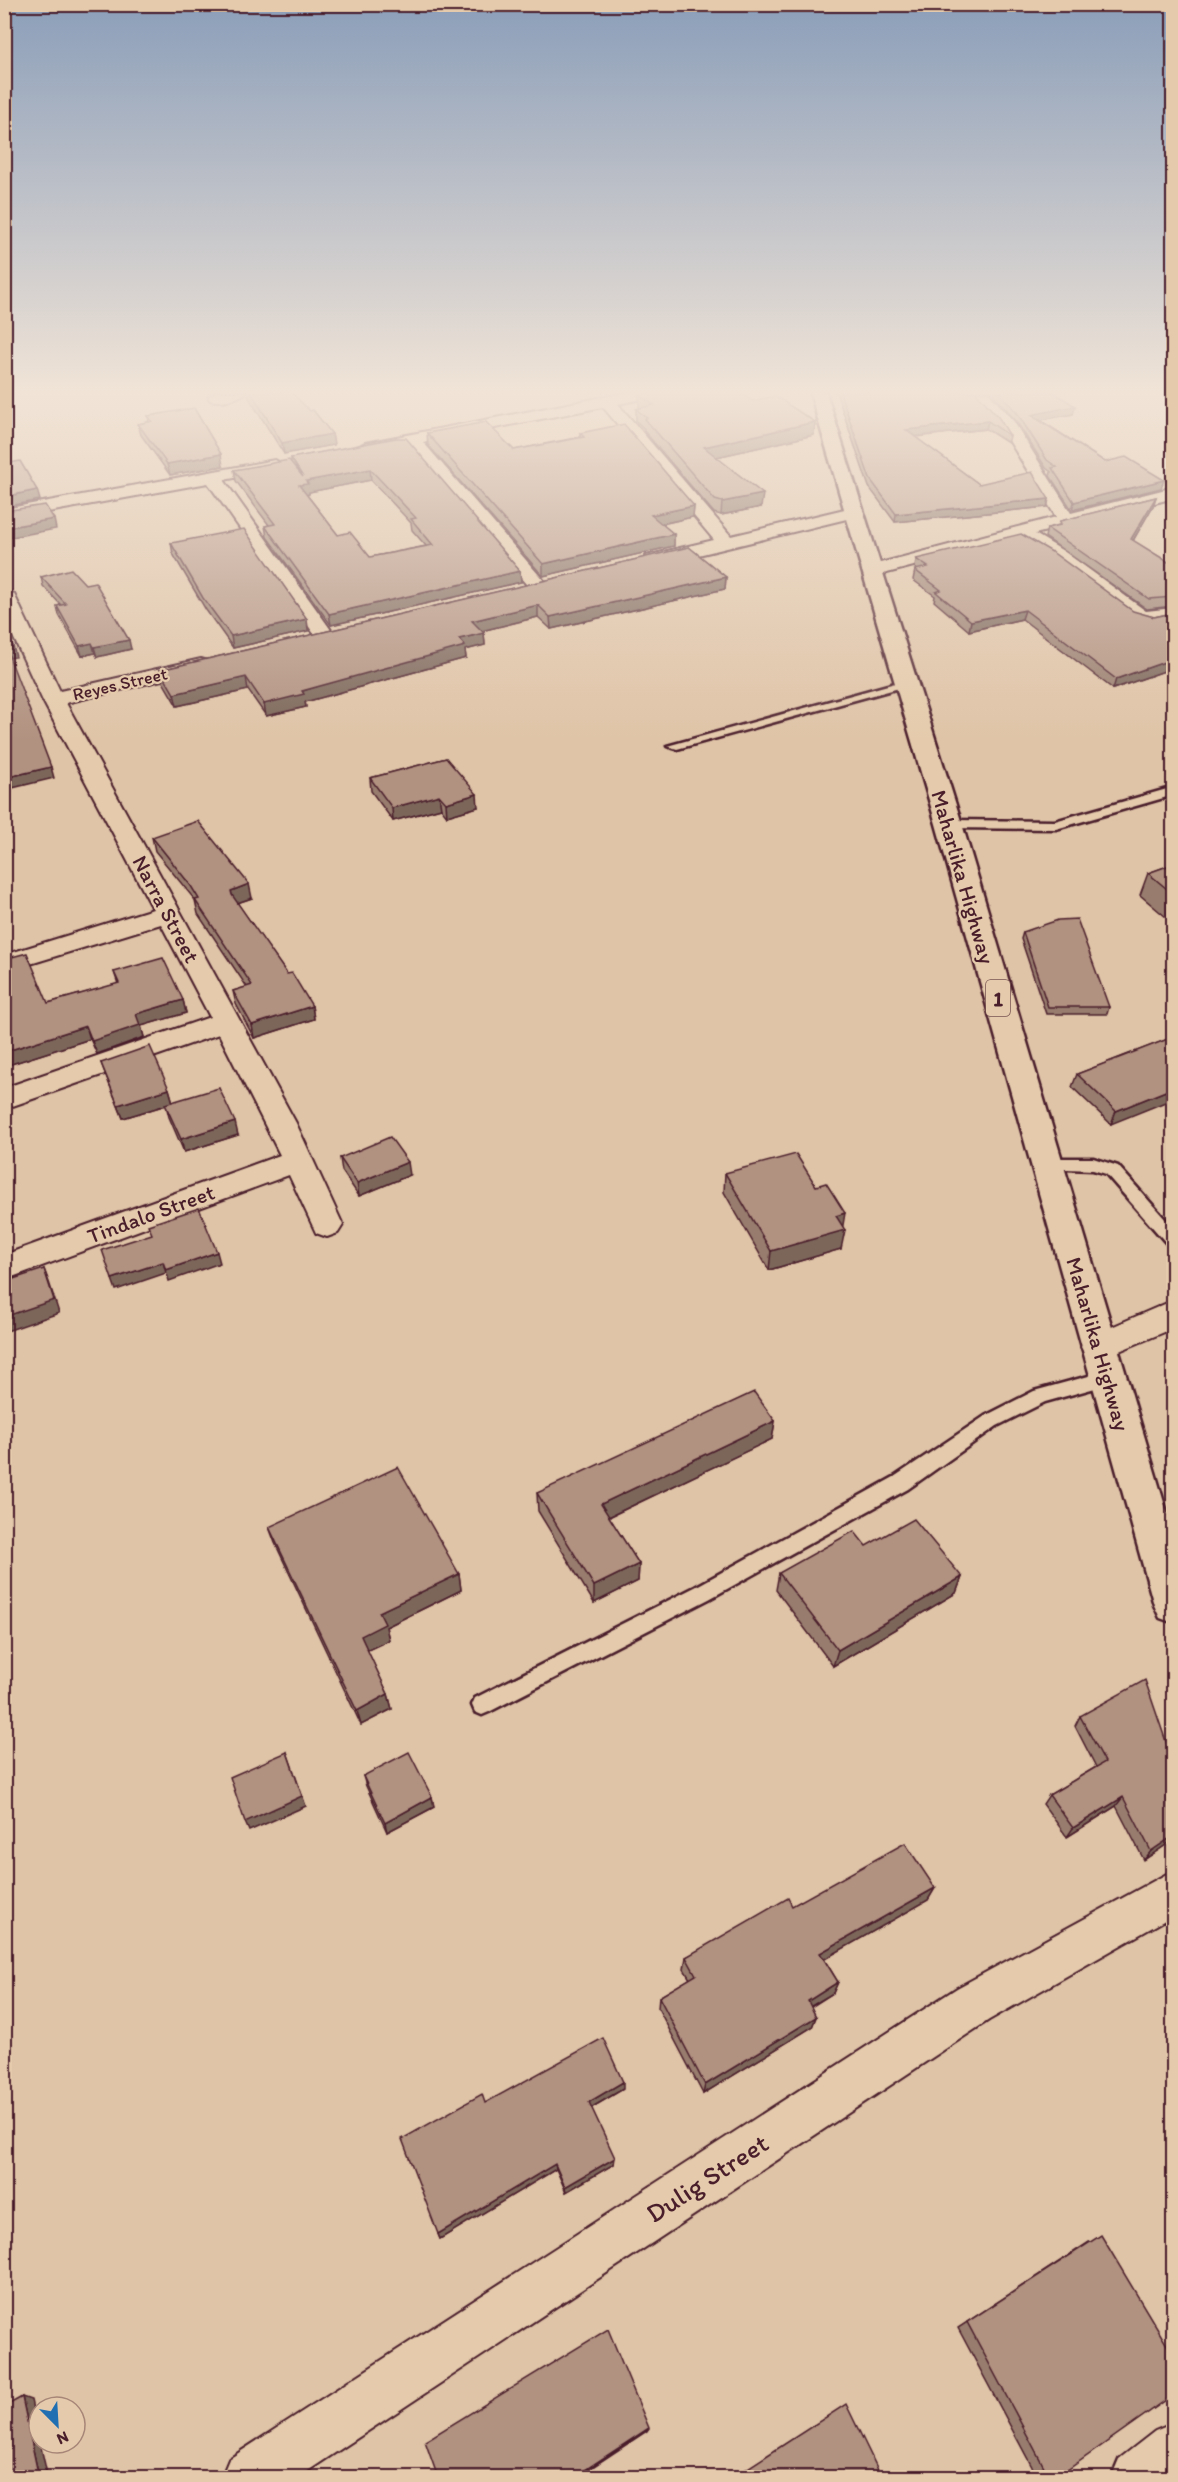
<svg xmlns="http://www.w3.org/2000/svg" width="1178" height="2482" font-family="Itim,sans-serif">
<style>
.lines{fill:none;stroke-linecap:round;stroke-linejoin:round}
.lane-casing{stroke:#4a1f2b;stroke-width:5}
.street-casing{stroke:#4a1f2b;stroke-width:4}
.highway-casing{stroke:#4a1f2b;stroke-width:5}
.lane{fill:#e5cbac;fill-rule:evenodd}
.street{fill:#e5cbac;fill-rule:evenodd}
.highway{fill:#e5cbac;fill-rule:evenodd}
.wall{fill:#987d6e;stroke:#4a1f2b;stroke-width:1.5;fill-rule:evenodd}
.shaded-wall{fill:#7c665a;stroke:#4a1f2b;stroke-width:1.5}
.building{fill:#b19180;stroke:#4a1f2b;stroke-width:1.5;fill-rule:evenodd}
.labels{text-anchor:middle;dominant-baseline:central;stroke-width:4.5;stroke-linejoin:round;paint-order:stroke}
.far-street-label{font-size:18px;fill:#4a1f2b;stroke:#e5cbac}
.shield{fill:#e5cbac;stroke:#785352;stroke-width:1.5}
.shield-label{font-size:21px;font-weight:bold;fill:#4a1f2b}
.street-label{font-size:22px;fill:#4a1f2b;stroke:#e5cbac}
.near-street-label{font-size:27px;fill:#4a1f2b;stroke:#e5cbac}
</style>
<rect width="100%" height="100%" fill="#dfc4a7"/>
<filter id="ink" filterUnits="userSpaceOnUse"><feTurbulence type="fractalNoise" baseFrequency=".0167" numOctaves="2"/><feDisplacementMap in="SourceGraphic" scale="12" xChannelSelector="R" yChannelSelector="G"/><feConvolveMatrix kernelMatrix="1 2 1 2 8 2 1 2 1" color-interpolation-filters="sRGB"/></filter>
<g filter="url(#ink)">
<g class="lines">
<g class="lane-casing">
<g id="lane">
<polygon points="906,680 910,681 910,685 677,749 667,746"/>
<polygon points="1174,787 1174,795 1056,829 949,828 943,824 949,820 1055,821"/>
<polygon points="1046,1158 1093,1158 1118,1166 1174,1229 1174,1247 1168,1245 1106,1174 1093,1170 1040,1168 1038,1164 1040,1160"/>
<polygon points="1107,1371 1113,1373 1116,1378 1113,1383 1045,1402 997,1426 908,1489 709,1599 489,1712 482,1715 475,1712 472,1705 475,1698 695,1587 894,1477 985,1416 1034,1391"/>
</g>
</g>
<g class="street-casing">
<g id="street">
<path d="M216,392H246C239,399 220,403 210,400L208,397Z"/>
<polygon points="630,392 664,392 662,395 618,404 731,536 853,507 862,512 859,516 653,566 643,560 646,556 714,540 603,407 423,442 546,583 549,587 539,593 532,591 407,445 365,453 356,448 365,443"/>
<polygon points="971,392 988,392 1014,422 1071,513 1174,487 1174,498 1035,534 1065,552 1146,611 1174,608 1174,620 1152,624 1132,619 1051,560 1016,539 872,577 865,575 862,571 865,567 1056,517 999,424"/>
<polygon points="275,460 284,465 281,469 224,480 336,637 333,641 319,641 208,483 4,520 4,509"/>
<polygon points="4,588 14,594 60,691 201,659 208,661 212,665 208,669 66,703 296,1123 343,1225 338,1233 327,1237 316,1233 289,1175 4,1280 4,1255 280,1155 219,1034 4,1109 4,1088 210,1017 161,924 4,972 4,955 153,909 42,699 4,617"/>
<polygon points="1174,1300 1174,1328 1098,1360 1086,1356 1081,1347 1086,1338"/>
<polygon points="1174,1870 1174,1915 989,2020 297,2478 221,2478 229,2459 957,1988"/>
<polygon points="1174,2423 1174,2478 1111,2478 1119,2459 1155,2431"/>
</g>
</g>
<g class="highway-casing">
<polygon id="highway" points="810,392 826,392 962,824 1174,1536 1174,1623 1160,1618 1154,1605 936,824"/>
</g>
<use href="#lane" class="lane"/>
<use href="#street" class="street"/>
<use href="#highway" class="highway"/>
</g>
<g class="wall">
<polygon points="248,392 291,392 332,434 334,445 284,454 249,398"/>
<polygon points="836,392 976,392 1010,436 1008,443 986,429 915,437 979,484 1049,499 1047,507 895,522 869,487"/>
<polygon points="991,392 1053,392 1075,406 1073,414 1040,420 1105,462 1161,488 1072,510 1050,476 1051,472 1046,468 1016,421"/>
<polygon points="639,395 752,401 815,422 814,435 716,457 761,507 721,515 714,513 644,431 644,429 636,421 636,409 641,408 639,407"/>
<polygon points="148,416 223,466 170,475 141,435 138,424 149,422"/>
<polygon points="427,433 514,450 580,437 580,433 694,506 693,517 662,524 674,534 674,546 543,576 428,445"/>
<path d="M396,438L520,571L521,582L331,625L267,537L265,526L269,525L236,481L234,470L291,463V458ZM371,480L411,523L412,530L426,546L370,557L338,535L307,495L309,494V492Z"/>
<polygon points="1156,497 1153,506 1133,541 1173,565 1173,606 1147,609 1045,537 1047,528 1059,525 1060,521"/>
<polygon points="171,543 307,619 308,631 233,648 206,610 173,554"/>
<polygon points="689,547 726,577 725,589 551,629 538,617 481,631 484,633 485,645 465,650 466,658 305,702 306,707 266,716 248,690 177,706 163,682 160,670"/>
<polygon points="916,559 1154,617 1173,613 1173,668 1113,689 1022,619 969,631 934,601 935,596 913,580 915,570 917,570 915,568"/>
<polygon points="41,577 131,649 97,657 95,653 82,656 59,615 57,606 61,605 43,586"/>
<polygon points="446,758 478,807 447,816 441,808 393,821 371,791 370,778"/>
<polygon points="152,837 252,898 237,903 287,974 312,1006 314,1019 254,1038 236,1004 233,991 247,987 198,914 195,900 155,851"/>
<polygon points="1173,864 1173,923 1140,895 1148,873"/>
<polygon points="1023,932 1109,1007 1107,1014 1046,1014 1021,939"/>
<polygon points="4,959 48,1003 118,984 114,972 183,1000 186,1013 141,1026 144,1037 97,1054 90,1039 5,1066 4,1065"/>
<polygon points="1173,1037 1111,1124 1072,1087 1077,1074"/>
<polygon points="101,1063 169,1089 173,1102 238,1135 184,1152 169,1117 166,1105 123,1118 106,1076"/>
<polygon points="340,1158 410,1175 359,1196 342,1171"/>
<polygon points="725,1173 842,1227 841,1249 769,1270 724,1192"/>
<polygon points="775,1421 772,1439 609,1517 639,1564 638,1581 594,1603 538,1511 537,1493"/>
<polygon points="269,1527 459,1574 461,1590 386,1627 389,1640 367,1650 388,1694 392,1709 361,1725 275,1543"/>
<polygon points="866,1546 962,1577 956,1593 833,1666 776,1590 779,1573"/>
<polygon points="1080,1716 1173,1840 1144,1860 1116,1806 1067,1837 1043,1804 1049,1795 1096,1767 1075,1726"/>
<polygon points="363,1776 432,1797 434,1807 387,1832 366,1786"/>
<polygon points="935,1888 928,1900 824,1959 838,1982 833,1993 811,2007 816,2017 812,2027 703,2094 658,2008 659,1997 690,1979 684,1969 686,1957 792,1906"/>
<polygon points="623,2089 591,2108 614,2164 566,2192 556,2169 440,2239 438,2234 485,2103"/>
<polygon points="1089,2242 1056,2478 1038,2478 958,2328"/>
</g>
<g class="shaded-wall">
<polygon points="1075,406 1073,414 1030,422 1031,415"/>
<polygon points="988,421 986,429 905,438 906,430"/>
<polygon points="815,422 814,435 703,460 704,447"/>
<polygon points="332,434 334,445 284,454 282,443"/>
<polygon points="221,454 223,466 170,475 167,464"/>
<polygon points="370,469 371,480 309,492 309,494 301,496 299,485 306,481"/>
<polygon points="1164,480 1161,488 1072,510 1074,502"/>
<polygon points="37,490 40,500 4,507 4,497"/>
<polygon points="763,494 761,507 721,515 722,502"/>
<polygon points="1156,497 1153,506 1128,549 1131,539"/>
<polygon points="1049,499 1047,507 895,522 896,514"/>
<polygon points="694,506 693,517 651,526 651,515"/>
<polygon points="54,519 56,529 7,538 4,528"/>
<polygon points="674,534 674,546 543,576 543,564"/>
<polygon points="520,571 521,582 331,625 329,614"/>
<polygon points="726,577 725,589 551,629 550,617"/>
<polygon points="538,605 538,617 473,633 472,621"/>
<polygon points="1025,610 1022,619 969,631 971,621"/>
<polygon points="307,619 308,631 233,648 231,636"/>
<polygon points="484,633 485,645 465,650 466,658 305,702 306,707 266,716 264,704 459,639"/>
<polygon points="129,640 131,649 97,657 94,647"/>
<polygon points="92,643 95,653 82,656 79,646"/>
<polygon points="13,646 16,657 9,658 6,648"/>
<polygon points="1173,659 1173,668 1113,689 1116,679"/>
<polygon points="246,677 248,690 177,706 174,694"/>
<polygon points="51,767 54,778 8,789 4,778"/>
<polygon points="477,794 478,807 447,816 446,803"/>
<polygon points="439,795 441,808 393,821 392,808"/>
<polygon points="249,884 252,898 234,904 231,891"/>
<polygon points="183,1000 186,1013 141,1026 144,1037 97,1054 92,1041 136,1014"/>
<polygon points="312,1006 314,1019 254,1038 252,1025"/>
<polygon points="86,1026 90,1039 5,1066 4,1052"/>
<polygon points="1173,1088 1173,1099 1111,1124 1116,1111"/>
<polygon points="169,1089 173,1103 123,1118 118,1105"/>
<polygon points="235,1122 238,1135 184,1152 181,1139"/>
<polygon points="408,1162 410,1175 359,1196 357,1183"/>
<polygon points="845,1213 842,1231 845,1230 841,1249 769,1270 771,1251 836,1216"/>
<polygon points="217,1252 220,1263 169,1281 166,1270"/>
<polygon points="163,1262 166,1273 116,1290 112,1279"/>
<polygon points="44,1269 49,1282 59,1313 4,1332 4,1317"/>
<polygon points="775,1421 772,1439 600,1521 601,1504"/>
<polygon points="639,1564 638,1581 594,1603 594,1586"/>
<polygon points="459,1574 461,1590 386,1627 389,1640 364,1652 361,1636 379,1612"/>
<polygon points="962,1577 956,1593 833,1666 838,1650"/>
<polygon points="388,1694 392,1709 361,1725 357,1711"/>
<polygon points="287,1752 306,1806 249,1831 245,1822"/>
<polygon points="432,1797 434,1807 387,1832 385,1823"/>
<polygon points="1123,1797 1116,1806 1067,1837 1073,1828"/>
<polygon points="1173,1836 1173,1840 1144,1860 1151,1851"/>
<polygon points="935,1888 928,1900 816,1964 820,1953"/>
<polygon points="838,1982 833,1993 803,2011 808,2001"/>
<polygon points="816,2017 812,2027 703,2094 705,2085"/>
<polygon points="623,2082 623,2089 589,2109 589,2102"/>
<polygon points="615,2158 614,2164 566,2192 565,2187"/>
<polygon points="555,2164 556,2169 440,2239 438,2234"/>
<polygon points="22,2397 31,2400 39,2436 39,2443 40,2443 48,2478 39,2478"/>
<polygon points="649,2428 647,2431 576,2478 573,2478"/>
</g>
<g class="building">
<polygon points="251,392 291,392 310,411 313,410 332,434 282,443"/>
<polygon points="653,392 739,392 752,401 775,396 815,422 704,447 763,494 722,502 715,500 645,419 647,418 636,409 654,405 639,395"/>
<polygon points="840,392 976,392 999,418 1010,436 988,421 906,430 979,484 1032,472 1049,499 896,514 870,479"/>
<polygon points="999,392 1053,392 1075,406 1031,415 1105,462 1126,457 1164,480 1074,502 1052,468 1057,467 1047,460 1017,413"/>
<polygon points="194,408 221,454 167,464 138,424 152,421 148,416"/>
<polygon points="486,422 514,450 584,437 580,433 624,424 694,506 651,515 674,534 543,564 427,433"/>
<path d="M396,438H406L520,571L329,614L265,526L275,524L234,470L289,460L303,477L291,458ZM370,469L416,518L411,519L433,545L370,557L350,532L338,535L299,485L308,484L306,481Z"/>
<polygon points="20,461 37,490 4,497 4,462 5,464"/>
<polygon points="1156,497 1131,539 1173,565 1173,597 1149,599 1047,528 1061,525 1060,521"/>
<polygon points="45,505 54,519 4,528 4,511"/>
<polygon points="244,529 307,619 231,636 203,598 171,543"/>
<polygon points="1021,534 1052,552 1133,611 1154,617 1173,613 1173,659 1116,679 1025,610 971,621 936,592 941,590 915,570 928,567 916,559"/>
<polygon points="689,547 726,577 550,617 538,605 472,621 484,633 459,639 465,646 302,691 304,694 264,704 246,677 174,694 160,670"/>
<polygon points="71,569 85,584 95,582 129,640 94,647 92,643 79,646 57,606 66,604 41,577"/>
<polygon points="4,627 13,646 6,648 51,767 4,778"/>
<polygon points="446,758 477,794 446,803 439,795 392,808 370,778"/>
<polygon points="198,821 249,884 231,891 232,895 287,974 292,973 312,1006 252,1025 233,991 252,985 195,900 199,899 191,886 152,837"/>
<polygon points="1173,864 1173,894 1148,873"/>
<polygon points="1077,919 1109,1007 1048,1007 1023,932 1058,920"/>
<polygon points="27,953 48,1003 119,983 114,972 163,958 183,1000 136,1014 140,1025 92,1041 86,1026 4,1052 4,959"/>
<polygon points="1173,1037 1173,1088 1116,1111 1077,1074"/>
<polygon points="150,1046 169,1089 118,1105 101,1063"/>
<polygon points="219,1088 235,1122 181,1139 165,1104"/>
<polygon points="390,1137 408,1162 357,1183 340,1158"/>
<polygon points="796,1154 816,1186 826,1183 845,1213 836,1216 845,1230 771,1251 725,1173"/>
<polygon points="199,1208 217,1252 166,1270 163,1262 112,1279 102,1250 152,1234 148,1225"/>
<polygon points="44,1269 54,1300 4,1317 4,1282"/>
<polygon points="754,1392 775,1421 601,1504 639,1564 594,1586 537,1493"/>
<polygon points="398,1467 459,1574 379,1612 385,1624 361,1636 388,1694 357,1711 269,1527"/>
<polygon points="914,1519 962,1577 838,1650 779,1573 854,1531 866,1546"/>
<polygon points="1145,1680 1173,1762 1173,1836 1151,1851 1123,1797 1073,1828 1049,1795 1105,1762 1080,1716"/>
<polygon points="287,1752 302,1796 245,1822 230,1777"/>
<polygon points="409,1752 432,1797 385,1823 363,1776"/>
<polygon points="905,1843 935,1888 820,1953 838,1982 808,2001 816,2017 705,2085 659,1997 696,1975 686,1957 788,1898 792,1906"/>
<polygon points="603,2038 623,2082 589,2102 615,2158 565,2187 555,2164 438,2234 402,2139 482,2094 485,2103"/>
<polygon points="1101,2235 1173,2355 1173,2395 1056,2478 1050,2478 967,2322"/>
<polygon points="608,2329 649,2428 573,2478 428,2478 436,2472 425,2441"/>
<polygon points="22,2397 39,2478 4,2478 4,2407"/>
<polygon points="846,2404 882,2478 742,2478 740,2473"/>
</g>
</g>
<linearGradient id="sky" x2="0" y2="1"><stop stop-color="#8b9eb9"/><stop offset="0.53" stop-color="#f1e4d7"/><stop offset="1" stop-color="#f1e4d7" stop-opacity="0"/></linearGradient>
<rect width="1178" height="740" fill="url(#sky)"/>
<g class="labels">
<g class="far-street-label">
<text transform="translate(120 684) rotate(-13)">Reyes Street</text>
</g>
<rect class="shield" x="986" y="980" width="24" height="36" rx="4.5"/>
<g class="shield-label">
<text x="998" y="998">1</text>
</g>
<g class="street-label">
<text transform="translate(963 877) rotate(74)">Maharlika Highway</text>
<text transform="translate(166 909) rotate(62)">Narra Street</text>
<text transform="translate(151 1214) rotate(-20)">Tindalo Street</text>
<text transform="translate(1098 1344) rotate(74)">Maharlika Highway</text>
</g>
<g class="near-street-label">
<text transform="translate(707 2178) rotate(-33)">Dulig Street</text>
</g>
</g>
<rect width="1178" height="2482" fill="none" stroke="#e5cbac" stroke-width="24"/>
<rect x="12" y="12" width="1154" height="2458" fill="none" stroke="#4a1f2b" stroke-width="2" filter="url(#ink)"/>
<g transform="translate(57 2425) rotate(156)"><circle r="28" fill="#e5cbac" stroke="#a78678" stroke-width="1.5"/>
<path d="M0-4.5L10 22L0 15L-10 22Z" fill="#1f6fb2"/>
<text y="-9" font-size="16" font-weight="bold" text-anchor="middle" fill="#4a1f2b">N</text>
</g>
</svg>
